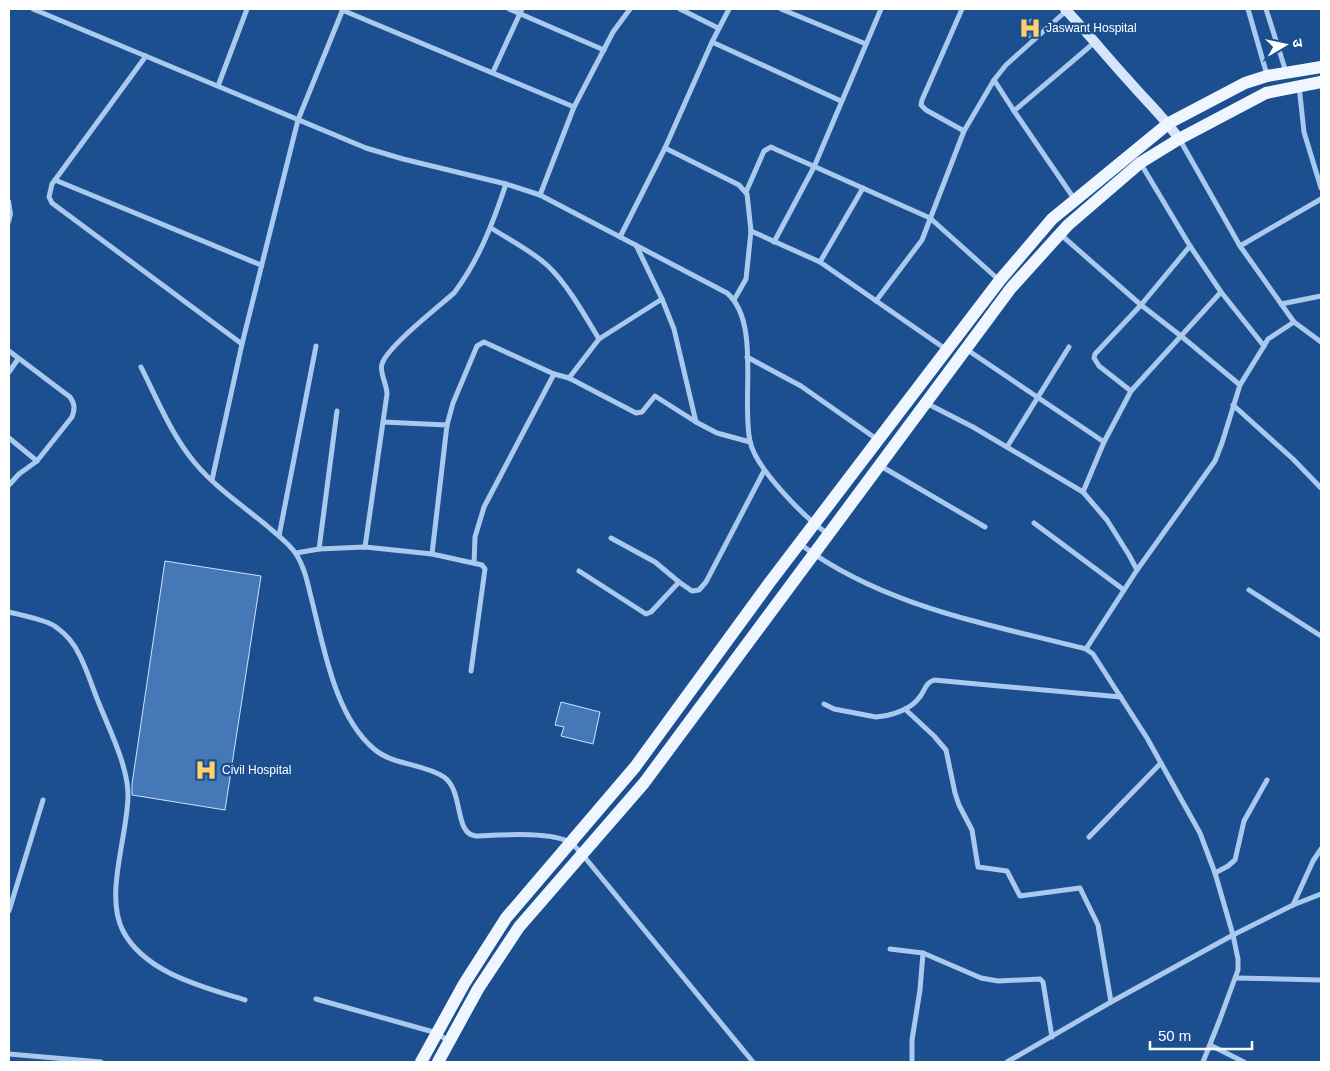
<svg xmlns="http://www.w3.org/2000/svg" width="1330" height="1071" font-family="Arial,'Noto Sans Devanagari',sans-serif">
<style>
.building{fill:#4478b7;stroke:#cfe3fa}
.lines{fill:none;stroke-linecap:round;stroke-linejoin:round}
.lane{stroke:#a9c9ee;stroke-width:4}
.street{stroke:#a9c9ee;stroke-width:5}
.secondary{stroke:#d6e6fa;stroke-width:10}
.primary{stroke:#f0f6ff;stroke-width:12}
.labels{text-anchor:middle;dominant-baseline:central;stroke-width:5;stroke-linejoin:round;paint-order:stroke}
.poi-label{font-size:12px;fill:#fff;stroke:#1b4f8f;text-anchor:start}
</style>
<rect width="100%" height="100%" fill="#1b4f8f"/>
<g class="building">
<polygon points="1032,18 1041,27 1029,38 1020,29"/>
<polygon points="165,561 261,576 225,810 132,795 132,784"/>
<polygon points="561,702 600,712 593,744 561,736 564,727 555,725"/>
</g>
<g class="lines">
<polyline class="lane" points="9,201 11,214 9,222"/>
<g class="street">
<path d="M33,9L366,148L403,159L506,184L540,195L727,293C761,322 741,400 750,441C755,468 805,518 828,534"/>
<polyline points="509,9 604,50"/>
<polyline points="680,9 718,28"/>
<polyline points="781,9 866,44"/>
<polyline points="962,9 922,100 921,105 926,110 964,131"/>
<polyline points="1248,9 1267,75"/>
<polyline points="1266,9 1286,72"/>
<polyline points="342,10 574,107"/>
<polyline points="712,42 841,101"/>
<polyline points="146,56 52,184 49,197 52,203 242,344"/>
<polyline points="493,72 522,9"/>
<polyline points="994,80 1014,111"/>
<polyline points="218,86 247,9"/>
<polyline points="1299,86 1304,132 1321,188"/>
<polyline points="1180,140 1240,246 1294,322 1321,342"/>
<polyline points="665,148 739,185 747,194 751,231 746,279 734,300"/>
<polyline points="1141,164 1190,246 1221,292 1264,346"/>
<polyline points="55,180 261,265"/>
<polyline points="863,188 820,262 947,350"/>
<polyline points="746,192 764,151 771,147 775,149 930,218 999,280"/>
<polyline points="540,195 574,107 613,32 630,9"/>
<polyline points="1075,200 1014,111 1095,42"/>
<path d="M491,228C510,240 532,251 548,266C568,285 585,316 599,339"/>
<polyline points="751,231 820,262"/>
<polyline points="1060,234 1141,305 1181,336 1240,385"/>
<polyline points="620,237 665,148 712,42 729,9"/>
<polyline points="774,242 814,167 881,9"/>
<polyline points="636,245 662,299 674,329 696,422 717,433 750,442"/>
<polyline points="1240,246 1321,199"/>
<polyline points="876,301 922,240 964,131 994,80 1006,65 1066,11"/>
<polyline points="1281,304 1321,296"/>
<polyline points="966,349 1104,442 1083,492"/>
<path d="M9,351L70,397C75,404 75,409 72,417L37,461L19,474L9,485"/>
<polyline points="747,357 801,386 878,440"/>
<path d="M141,367C157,399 172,436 195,463C215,487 243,506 266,525C276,534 289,543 296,554C305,568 308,585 312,601C324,648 335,716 374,749C394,766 423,763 444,777C464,791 454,835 476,836C499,835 552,831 571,843C575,846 579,851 582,854L753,1062"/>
<polyline points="9,372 18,359"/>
<polyline points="569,378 599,339 662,299"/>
<polyline points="1131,391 1099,366 1094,358 1095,354 1141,305 1190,246"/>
<polyline points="926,403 973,427 1083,492 1107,520 1129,555 1137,570"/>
<polyline points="1233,405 1293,459 1321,488"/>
<polyline points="383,422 447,425 432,554 482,565 485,569 471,671"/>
<polyline points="447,425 453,403 477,346 484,342 554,374 569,378 636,413 642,412 655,396 696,422"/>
<polyline points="9,438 37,461"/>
<polyline points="1104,442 1131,391 1221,292"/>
<polyline points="1007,447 1069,347"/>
<polyline points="879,465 985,527"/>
<polyline points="212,480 242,344 298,120 343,9"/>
<polyline points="1034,523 1124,590"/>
<polyline points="279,536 316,346"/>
<polyline points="611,538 655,562 679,582 692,591 699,590 706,582 764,471"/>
<path d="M800,544C882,606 988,624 1086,649L1093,654L1147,738L1200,833L1215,873L1233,935L1238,959V970L1220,1019L1203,1062"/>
<path d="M365,547L387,394C387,385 379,371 382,364C387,347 438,307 454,293C479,260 493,223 506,184"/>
<polyline points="319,549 337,411"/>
<polyline points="296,553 319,549 365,547 432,554"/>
<polyline points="474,563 475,537 484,507 554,374"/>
<polyline points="579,571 646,614 651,612 679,582"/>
<polyline points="1249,590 1321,636"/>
<path d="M9,612C20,615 48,620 56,627C66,634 75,645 80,656C87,670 92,686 98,701C109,729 128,766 128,795C128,835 104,895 123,931C145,973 203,987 245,1000"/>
<polyline points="1086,649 1137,570 1215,461 1222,443 1240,385 1264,346 1268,339 1294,322"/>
<path d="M824,704L834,709L876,717C890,716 910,710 919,698C925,691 925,683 934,680L1121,697"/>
<polyline points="905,709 934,736 946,750 955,793 959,805 972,830 978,867 1007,871 1020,896 1080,888 1098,925 1111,1002"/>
<polyline points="1089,837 1161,763"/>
<polyline points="1215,873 1228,866 1235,860 1244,821 1267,780"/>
<polyline points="1293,905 1313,861 1321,849"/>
<polyline points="9,911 43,800"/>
<polyline points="890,949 923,953 981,978 998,981 1040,979 1043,982 1052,1037"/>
<polyline points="1236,978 1321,980"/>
<polyline points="316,999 437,1033 448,1041"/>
<polyline points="1210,1045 1244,1062"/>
<polyline points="9,1054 101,1062"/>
<polyline points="912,1062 912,1040 920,990 923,953"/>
<polyline points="1007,1062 1111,1002 1233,935 1293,905 1321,894"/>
</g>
<path class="secondary" d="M1065,9C1087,32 1107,57 1129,81C1146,101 1165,118 1179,139"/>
<g class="primary">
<polyline points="421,1062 464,984 506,918 635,767 770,582 878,440 1000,280 1052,219 1169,123 1245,83 1267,76 1321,67"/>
<polyline points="438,1062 478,989 519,927 644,783 1011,288 1068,225 1140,163 1179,139 1266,93 1321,82"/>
</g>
</g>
<defs>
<g id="hospital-bare" transform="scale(1.725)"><path d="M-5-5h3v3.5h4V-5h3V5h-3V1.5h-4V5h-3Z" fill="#ffd166" stroke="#1b4f8f" stroke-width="2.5" paint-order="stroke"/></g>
</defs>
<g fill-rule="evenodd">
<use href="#hospital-bare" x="1030" y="28"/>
<use href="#hospital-bare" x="206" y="770"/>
</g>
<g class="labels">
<g class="poi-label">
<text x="1046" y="28">Jaswant Hospital</text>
<text x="222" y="770">Civil Hospital</text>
</g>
</g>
<rect width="1330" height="1071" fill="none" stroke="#ffffff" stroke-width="20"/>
<g transform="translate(1285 45) rotate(81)" stroke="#1b4f8f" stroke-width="4" paint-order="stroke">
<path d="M0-4L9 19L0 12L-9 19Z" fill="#ffffff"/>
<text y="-8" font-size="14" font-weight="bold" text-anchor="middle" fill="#ffffff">उ</text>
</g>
<path d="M1150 1041v8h102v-8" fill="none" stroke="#ffffff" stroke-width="2.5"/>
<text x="1158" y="1041" font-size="15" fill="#ffffff" stroke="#1b4f8f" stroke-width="4" paint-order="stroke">50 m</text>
</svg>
